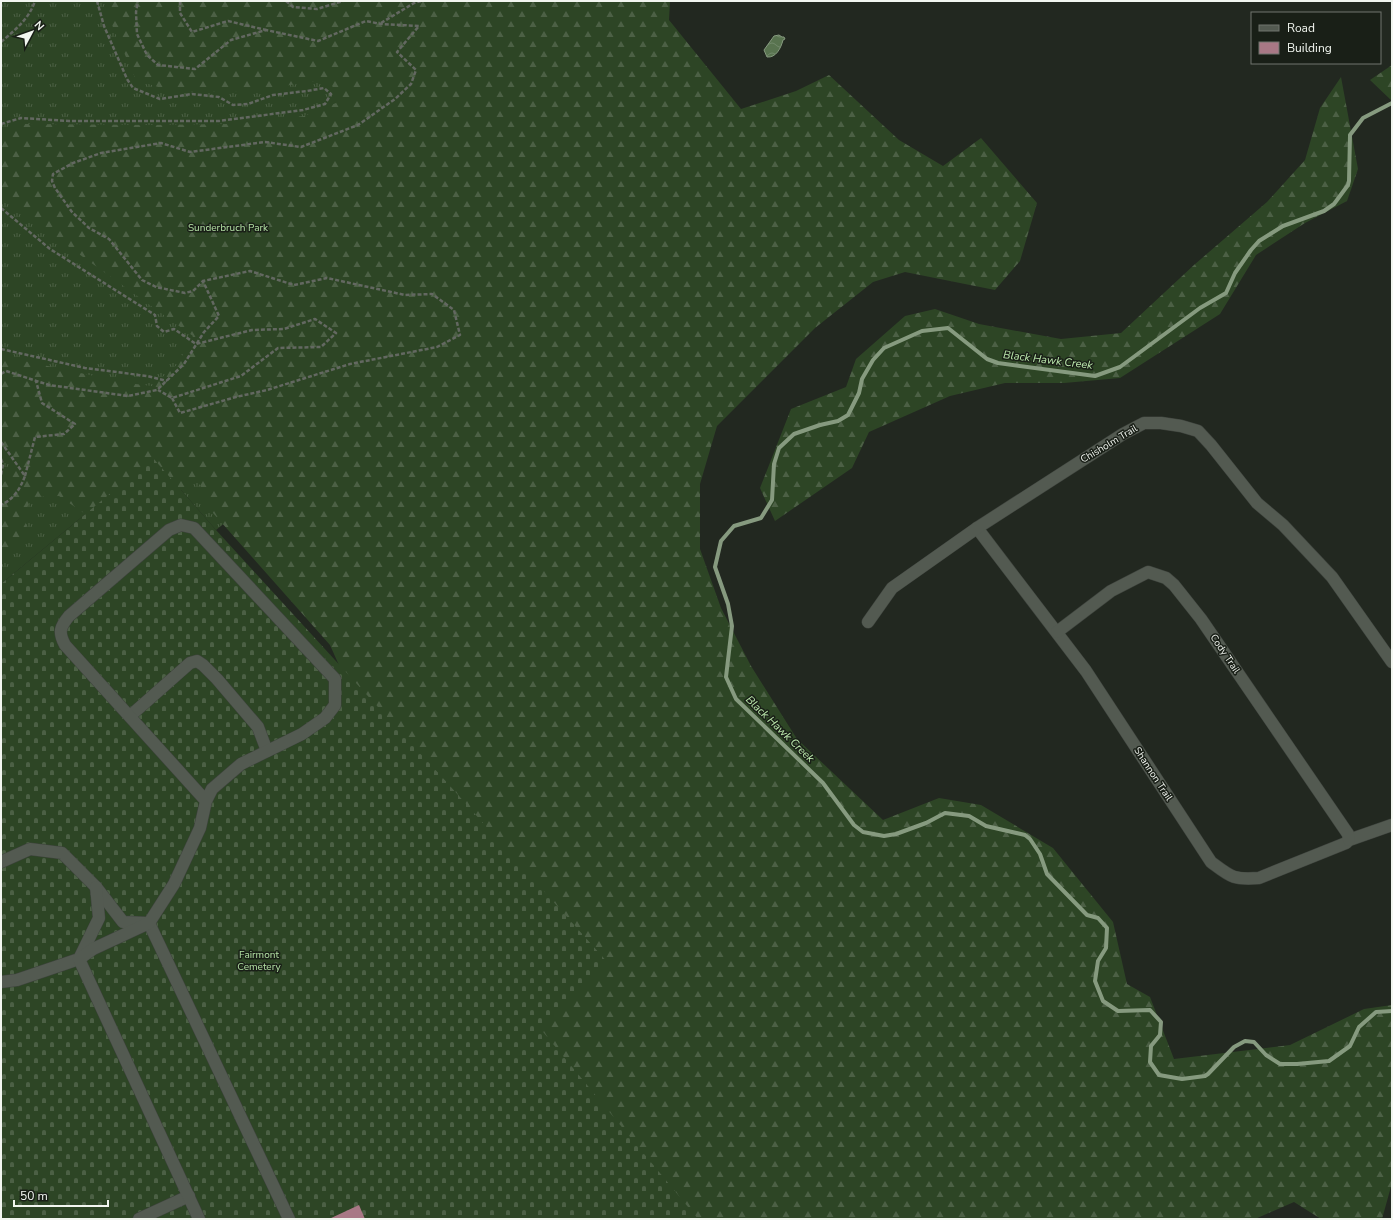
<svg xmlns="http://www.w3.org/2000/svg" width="1393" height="1220" font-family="'Nunito Sans',sans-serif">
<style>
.grass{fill:url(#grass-tufts)}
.forest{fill:url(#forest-firs)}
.cemetery{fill:url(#cemetery-stones)}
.water{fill:url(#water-waves);stroke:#869a7f}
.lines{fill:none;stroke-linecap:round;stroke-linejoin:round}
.stream{stroke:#869a7f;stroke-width:4}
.building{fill:#a87885}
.minor-casing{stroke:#3e433d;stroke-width:13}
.path{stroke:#636861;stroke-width:2.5;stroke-dasharray:4 2;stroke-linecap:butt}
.minor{stroke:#535a51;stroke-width:12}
.labels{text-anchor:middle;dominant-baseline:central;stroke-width:3;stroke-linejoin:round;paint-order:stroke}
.park-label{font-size:10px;fill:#b4e1a5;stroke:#191f17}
.street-label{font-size:10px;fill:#f2f6f0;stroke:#191f17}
.water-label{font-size:11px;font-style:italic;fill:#beebaf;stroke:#191f17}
</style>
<defs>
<pattern id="grass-tufts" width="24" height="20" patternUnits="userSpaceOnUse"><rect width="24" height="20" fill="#2d4525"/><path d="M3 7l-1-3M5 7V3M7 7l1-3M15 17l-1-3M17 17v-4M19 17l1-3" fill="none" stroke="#4c6045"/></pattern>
<pattern id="forest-firs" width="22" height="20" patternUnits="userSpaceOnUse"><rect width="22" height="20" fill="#2d4525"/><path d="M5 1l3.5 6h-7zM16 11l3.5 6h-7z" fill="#4c6045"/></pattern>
<pattern id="cemetery-stones" width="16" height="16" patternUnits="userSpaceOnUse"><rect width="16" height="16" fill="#2d4525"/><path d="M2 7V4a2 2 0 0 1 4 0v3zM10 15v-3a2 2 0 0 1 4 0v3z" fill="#4c6045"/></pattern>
<pattern id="water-waves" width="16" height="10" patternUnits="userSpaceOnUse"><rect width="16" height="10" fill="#58734f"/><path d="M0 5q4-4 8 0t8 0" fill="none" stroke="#708869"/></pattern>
</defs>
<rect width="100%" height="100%" fill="#222820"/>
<polygon class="grass" points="1,1 513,1 551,258 216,530 153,458 1,584"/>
<g class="forest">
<polygon points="106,1 670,1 669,20 741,109 796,91 829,75 899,140 943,166 981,138 1037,203 1020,261 995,290 905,272 873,282 815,328 717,426 700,484 700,549 721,608 751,666 797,739 883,820 939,798 981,805 1053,848 1113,922 1127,984 1150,997 1174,1059 1290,1045 1364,1009 1392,1005 1392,1183 1382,1219 1321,1219 1294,1202 1255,1219 678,1219 606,1195 354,699 330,645 213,513 198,481 162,501 94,520 59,496 32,497 24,514 29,539 1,555 1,484 7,480 11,469 1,441 1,356 127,383 152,386 177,365 193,336 1,198 1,132 22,124 150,125 232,124 304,116 336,103 338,90 322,80 252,91 174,92 136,80 109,18"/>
<polygon points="1392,65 1392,101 1370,80"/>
<polygon points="1341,77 1358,169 1347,201 1305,223 1256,255 1220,314 1120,378 1064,383 1005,383 950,396 869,432 852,468 775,521 760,488 791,409 846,387 856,359 905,316 935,309 979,324 1061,339 1121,333 1194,265 1267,202 1305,160 1320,108"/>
</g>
<polygon class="cemetery" points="153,458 216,530 442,777 609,964 539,1027 698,1219 1,1219 1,584"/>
<path class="water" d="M779,35L782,37H784L785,39L783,40C781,48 776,58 767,57L764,50L774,36Z"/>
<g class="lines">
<polyline class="stream" points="1392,103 1363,118 1350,135 1349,181 1348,185 1334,204 1324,211 1283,226 1259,241 1251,250 1235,273 1226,293 1200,308 1120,367 1095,376 998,363 987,359 948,328 922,331 884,348 873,360 862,379 859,393 848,415 838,421 820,425 794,434 779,448 774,464 772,500 761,518 734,526 721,541 715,567 728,604 732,626 726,677 736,699 823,783 854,825 863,832 884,836 896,834 926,823 945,813 969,816 986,826 1025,835 1030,839 1040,854 1047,874 1087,915 1098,918 1107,928 1106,948 1098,961 1095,981 1103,1001 1118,1011 1150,1010 1161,1022 1160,1035 1151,1046 1150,1062 1159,1075 1182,1079 1205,1076 1208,1074 1234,1047 1245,1041 1254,1042 1266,1055 1280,1064 1297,1064 1329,1061 1350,1046 1359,1027 1376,1012 1392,1011"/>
</g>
<polygon class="building" points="359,1205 365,1219 329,1219"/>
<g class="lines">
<g class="minor-casing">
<g id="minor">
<path d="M977,528L1086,671L1211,862C1231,877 1233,880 1259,878L1346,843L1349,840L1392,825"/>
<polyline points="868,622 892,588 977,528 1123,434 1144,423 1161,423 1181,426 1198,431 1211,445 1257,503 1283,525 1332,577 1392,662"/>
<polyline points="1057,632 1111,591 1148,572 1166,578 1174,585 1201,619 1348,834 1349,840"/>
<polyline points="130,716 190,663 197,661 203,665 217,679 258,727 267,751"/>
<polyline points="1,862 30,849 62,853 96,887 123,922 149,923 289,1219"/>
<polyline points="1,982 17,980 79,959 99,918 96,887"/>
<polyline points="139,1219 189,1196"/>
<path d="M199,1219L79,959L93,949L149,923L174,884L200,828L206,801L212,789L241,764L302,734L325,718L335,705V679L194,528L181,525L169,530L69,616C60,627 58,632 65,645L206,801"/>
</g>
</g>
<g class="path">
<polyline points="180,1 180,13 192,32 228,21 266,30"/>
<polyline points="286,1 293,7 317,9 343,1"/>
<polyline points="381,23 414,3 421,1"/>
<path d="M1,42C15,30 29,19 35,1"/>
<polyline points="1,124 21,118 69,121 219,121 303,110 325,104 331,94 324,88 307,91 273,95 248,104 233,105 219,97 192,94 160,99 133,88 127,79 104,26 97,1"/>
<polyline points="1,208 50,249 155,315 157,326 164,332 174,329 196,344 252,330 284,329 315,319 336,333 321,347 278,348 241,376 172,398 158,390"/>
<polyline points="1,349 85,368 147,376 167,381"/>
<polyline points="1,374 6,371 49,385 128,396 157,390 184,364 204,332 219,316 203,281 193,291 185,293 156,287 142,280 109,239 89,228 72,212 55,188 52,181 53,174 73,163 101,153 161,143 190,152 265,142 301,147 358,125 395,99 411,84 416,70 397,52 419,26 381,24 366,21 318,41 266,30 231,40 195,69 158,65 147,55 137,34 136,12 138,1"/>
<polyline points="172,398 180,413 236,397 267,390 350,364 437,347 460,335 454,310 432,294 405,295 327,278 294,285 250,271 203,281"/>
<path d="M1,442L25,476C20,489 14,499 1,505"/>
<polyline points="1,459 3,464 1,476"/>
<polyline points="25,476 35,437 64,434 75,424 42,403 36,381"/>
</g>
<use href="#minor" class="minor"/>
</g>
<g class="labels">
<g class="park-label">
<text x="228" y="228">Sunderbruch Park</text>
<text x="259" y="955">Fairmont<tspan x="259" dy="12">Cemetery</tspan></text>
</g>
<g class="street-label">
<text transform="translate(1109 444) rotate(-31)">Chisholm Trail</text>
<text transform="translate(1225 654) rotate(56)">Cody Trail</text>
<text transform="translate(1153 774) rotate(57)">Shannon Trail</text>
</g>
<g class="water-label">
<text transform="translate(1048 360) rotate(7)">Black Hawk Creek</text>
<text transform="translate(780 729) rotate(44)">Black Hawk Creek</text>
</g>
</g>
<rect width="1393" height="1220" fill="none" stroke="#f2f6f0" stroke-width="4"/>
<rect x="1251" y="12" width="130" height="52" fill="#191f17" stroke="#70756e"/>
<rect x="1259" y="25" width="20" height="6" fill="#535a51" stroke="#70756e"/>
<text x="1287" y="32" font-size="12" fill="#f2f6f0">Road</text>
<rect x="1259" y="42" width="20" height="12" fill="#a87885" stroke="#70756e"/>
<text x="1287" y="52" font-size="12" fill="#f2f6f0">Building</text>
<g transform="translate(32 32) rotate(49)" stroke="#191f17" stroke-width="3" paint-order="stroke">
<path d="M0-3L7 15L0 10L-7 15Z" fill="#f2f6f0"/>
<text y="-6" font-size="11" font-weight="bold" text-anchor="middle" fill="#f2f6f0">N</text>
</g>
<path d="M14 1200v6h94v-6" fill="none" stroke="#f2f6f0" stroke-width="2"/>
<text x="20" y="1200" font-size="12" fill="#f2f6f0" stroke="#191f17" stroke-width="3" paint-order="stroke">50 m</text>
</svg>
